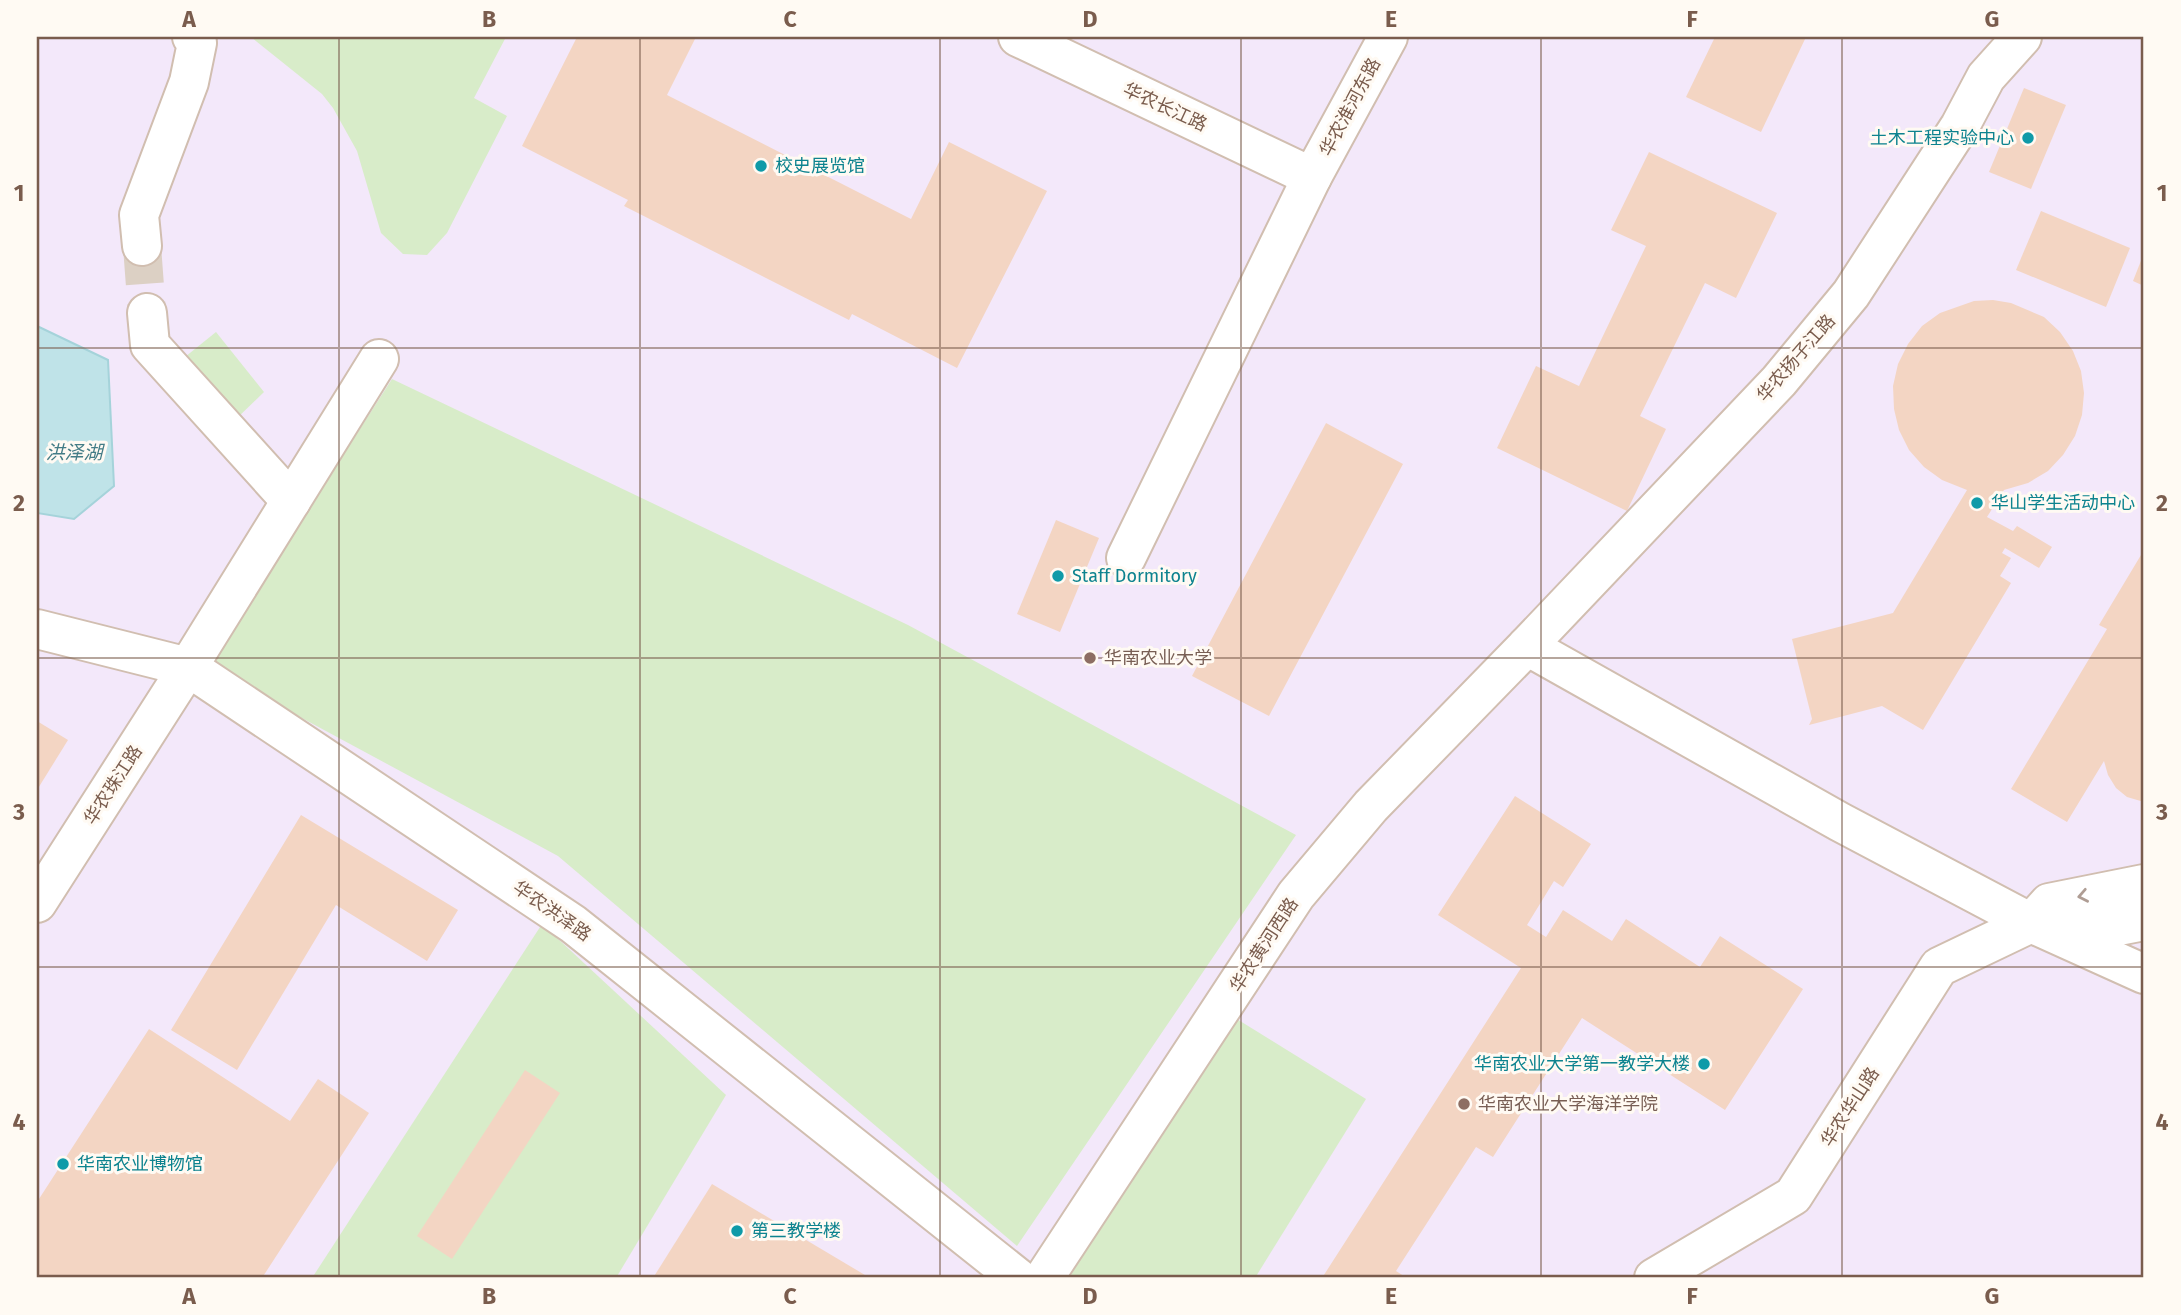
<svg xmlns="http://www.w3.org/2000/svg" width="2181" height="1315" font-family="'Fira Sans','Noto Sans SC',sans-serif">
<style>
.education{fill:#f3e8fa}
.green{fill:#d8ecc9}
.water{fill:#bfe3e8;stroke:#a5d3da;stroke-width:2}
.building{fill:#f3d5c3}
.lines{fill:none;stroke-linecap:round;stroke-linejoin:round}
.minor-tunnel{stroke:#dcd0c4;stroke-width:38;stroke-dasharray:38 19;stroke-linecap:butt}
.minor-casing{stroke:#d1beb0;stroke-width:42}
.minor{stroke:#fff;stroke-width:38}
.oneway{stroke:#af9d94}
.grid{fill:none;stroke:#7a5c4d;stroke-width:2;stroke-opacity:0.55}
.culture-dot{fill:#0f9aa8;stroke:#fffaf3;stroke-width:2.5}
.education-dot{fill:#8d6e63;stroke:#fffaf3;stroke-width:2.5}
.labels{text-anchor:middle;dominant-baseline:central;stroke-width:6;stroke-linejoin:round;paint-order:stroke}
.street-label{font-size:18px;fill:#7a5c4d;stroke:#fffaf3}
.culture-label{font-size:18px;fill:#0d838f;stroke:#fffaf3;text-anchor:start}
.education-label{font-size:18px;fill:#785e54;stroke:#fffaf3;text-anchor:start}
.water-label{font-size:19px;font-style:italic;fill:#437c86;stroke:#fffaf3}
.neatline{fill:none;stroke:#7a5c4d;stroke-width:2.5}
.grid-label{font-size:23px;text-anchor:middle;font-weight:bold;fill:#7a5c4d}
</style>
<rect width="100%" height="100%" fill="#fdf6ec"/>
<rect class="education" x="37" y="37" width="2107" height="1241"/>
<g class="green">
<polygon points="251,37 506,37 474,98 507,116 447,233 427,255 403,254 381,233 357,151 333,108 322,94"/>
<polygon points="216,332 264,392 233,422 180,361"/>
<polygon points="392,379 908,625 1296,835 1017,1246 558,856 207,667"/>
<polygon points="542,924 726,1095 616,1278 312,1278"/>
<polygon points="1232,1016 1366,1099 1255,1278 1069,1278"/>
</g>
<polygon class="water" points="37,326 108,360 114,486 74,519 37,513"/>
<g class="building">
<polygon points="577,37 696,37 667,95 911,219 949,142 1047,191 957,368 852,314 849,320 624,206 628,200 522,146"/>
<polygon points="1715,37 1806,37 1761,132 1686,97"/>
<polygon points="2024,88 2066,105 2031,189 1989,172"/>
<polygon points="1649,152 1777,213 1736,298 1705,283 1640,416 1666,429 1627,511 1497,448 1536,366 1579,386 1646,246 1611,230"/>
<polygon points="2041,211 2130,248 2106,307 2016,270"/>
<polygon points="2144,253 2144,286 2133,281"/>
<polygon points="1993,300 2011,303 2044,317 2060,332 2073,351 2081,371 2084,393 2082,415 2075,436 2063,455 2048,471 2028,483 2004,490 1987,517 2013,531 2017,526 2052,547 2039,568 2005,548 2002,553 2011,558 2000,576 2011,583 1923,730 1882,706 1809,725 1812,719 1792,639 1893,613 1967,490 1942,480 1924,467 1909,450 1899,430 1894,409 1893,386 1898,364 1908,344 1922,326 1940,313 1974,301"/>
<polygon points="1326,423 1403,464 1269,716 1192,676"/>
<polygon points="1056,520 1099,538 1060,632 1017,614"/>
<polygon points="2144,550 2144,802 2127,797 2116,788 2108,775 2104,761 2067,822 2011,789 2107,629 2099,625"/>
<polygon points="37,721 68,740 37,790"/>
<polygon points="1515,796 1591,844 1563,887 1554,881 1527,925 1546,937 1563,910 1612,941 1626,919 1700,967 1720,936 1803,989 1725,1110 1582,1018 1493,1157 1476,1147 1396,1271 1407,1278 1322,1278 1521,968 1438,915"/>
<polygon points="301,815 458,910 427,961 336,905 237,1070 171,1030"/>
<polygon points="149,1029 290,1121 318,1079 369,1113 262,1278 37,1278 37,1202"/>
<polygon points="525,1070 560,1093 452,1259 417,1236"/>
<polygon points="712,1184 870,1278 653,1278"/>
</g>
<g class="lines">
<polyline class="minor-tunnel" points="142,246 147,313"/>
<g class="minor-casing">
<g id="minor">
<polyline points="1018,37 1312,177"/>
<polyline points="142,246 139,215 189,82 197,43 192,37"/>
<polyline points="147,313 150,345 291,501"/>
<polyline points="1126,558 1312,177 1388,37"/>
<polyline points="37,629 188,667 573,924 1018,1278"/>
<polyline points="1527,646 1840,822 2031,923 2144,974"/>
<polyline points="37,903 188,667 379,359"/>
<polyline points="2054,925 2108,928 2144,921"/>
<polyline points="1044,1278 1296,895 1371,806 1527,646 1779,381 1851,294 1960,126 1986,77 2022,37"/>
<polyline points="1654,1278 1793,1196 1939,967 2031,923 2049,903 2144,884"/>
</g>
</g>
<use href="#minor" class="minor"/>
</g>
<defs><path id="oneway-chevron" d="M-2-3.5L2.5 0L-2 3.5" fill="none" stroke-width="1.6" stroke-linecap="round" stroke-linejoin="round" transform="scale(1.75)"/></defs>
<use class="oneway" href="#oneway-chevron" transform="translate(2083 896) rotate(169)"/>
<path class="grid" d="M339,37V1278M640,37V1278M940,37V1278M1241,37V1278M1541,37V1278M1842,37V1278M37,348H2144M37,658H2144M37,967H2144"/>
<g class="culture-dot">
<circle cx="2028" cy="138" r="7"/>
<circle cx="761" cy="166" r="7"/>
<circle cx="1977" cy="503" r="7"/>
<circle cx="1058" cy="576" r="7"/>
<circle cx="1704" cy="1064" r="7"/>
<circle cx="63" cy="1164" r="7"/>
<circle cx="737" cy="1231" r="7"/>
</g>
<g class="education-dot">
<circle cx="1090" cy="658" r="7"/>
<circle cx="1464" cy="1104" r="7"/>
</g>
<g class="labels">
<g class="street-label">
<text transform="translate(1165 107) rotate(25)">华农长江路</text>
<text transform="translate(1350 107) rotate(-62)">华农淮河东路</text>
<text transform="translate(1796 358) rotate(-49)">华农扬子江路</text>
<text transform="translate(113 785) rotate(-57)">华农珠江路</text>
<text transform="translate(552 911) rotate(35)">华农洪泽路</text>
<text transform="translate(1264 945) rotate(-57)">华农黄河西路</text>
<text transform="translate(1850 1107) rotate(-57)">华农华山路</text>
</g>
<g class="culture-label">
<text x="2014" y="138" text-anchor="end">土木工程实验中心</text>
<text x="775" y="166">校史展览馆</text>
<text x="1991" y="503">华山学生活动中心</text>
<text x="1072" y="576">Staff Dormitory</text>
<text x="1690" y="1064" text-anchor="end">华南农业大学第一教学大楼</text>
<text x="77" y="1164">华南农业博物馆</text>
<text x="751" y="1231">第三教学楼</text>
</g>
<g class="education-label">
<text x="1104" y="658">华南农业大学</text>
<text x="1478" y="1104">华南农业大学海洋学院</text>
</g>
<g class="water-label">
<text x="74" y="452">洪泽湖</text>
</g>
</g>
<rect width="2181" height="1315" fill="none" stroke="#fffaf3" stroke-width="77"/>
<rect x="38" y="38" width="2104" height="1238" class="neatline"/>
<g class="grid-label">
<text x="189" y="27">A</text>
<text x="489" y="27">B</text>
<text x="790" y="27">C</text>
<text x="1090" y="27">D</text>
<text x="1391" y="27">E</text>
<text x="1692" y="27">F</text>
<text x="1992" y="27">G</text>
<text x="19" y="201">1</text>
<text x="2162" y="201">1</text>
<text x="19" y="511">2</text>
<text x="2162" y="511">2</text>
<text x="19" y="820">3</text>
<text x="2162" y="820">3</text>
<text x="19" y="1130">4</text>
<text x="2162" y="1130">4</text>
<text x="189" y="1304">A</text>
<text x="489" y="1304">B</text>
<text x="790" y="1304">C</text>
<text x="1090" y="1304">D</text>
<text x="1391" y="1304">E</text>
<text x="1692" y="1304">F</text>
<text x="1992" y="1304">G</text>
</g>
</svg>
